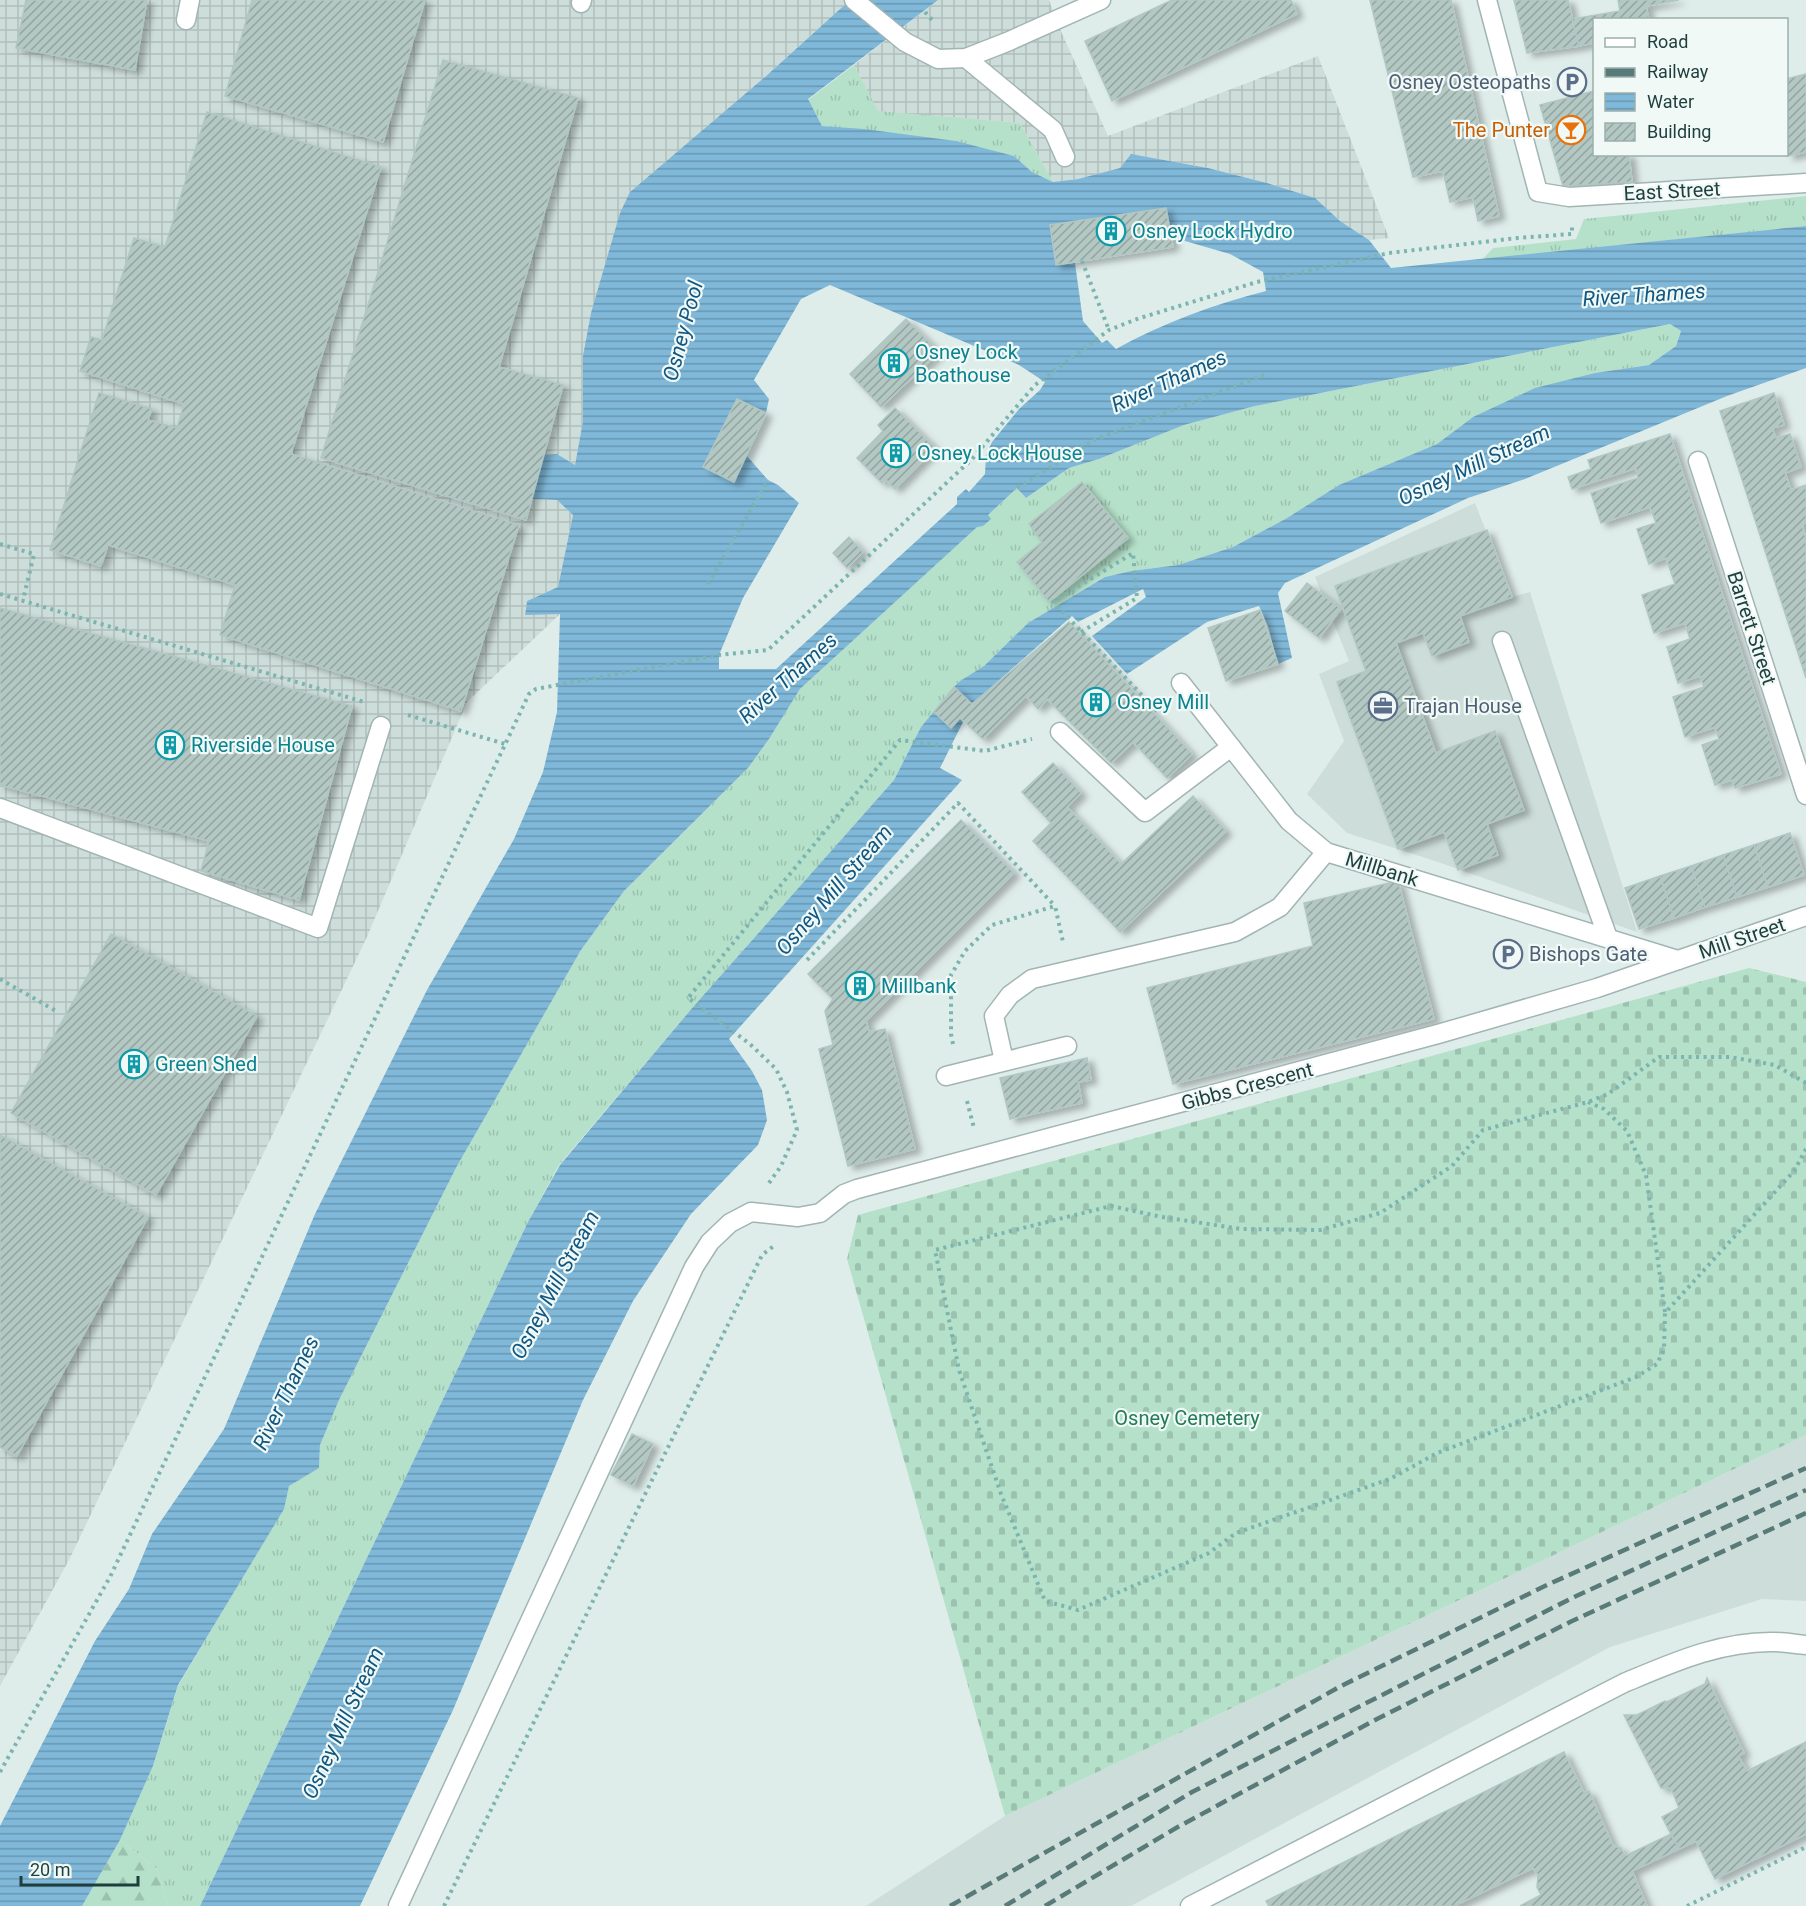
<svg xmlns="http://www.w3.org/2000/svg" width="1806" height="1906" font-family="Roboto,sans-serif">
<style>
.built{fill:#cdddd9}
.industrial{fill:url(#industrial-grid)}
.grass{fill:url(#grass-tufts)}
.forest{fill:url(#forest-firs)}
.cemetery{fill:url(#cemetery-stones)}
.water{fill:url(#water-rules);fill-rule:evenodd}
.building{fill:url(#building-hatch);stroke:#b1c7c3;stroke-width:1.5;filter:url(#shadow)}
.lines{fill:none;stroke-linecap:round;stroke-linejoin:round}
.minor-casing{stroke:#a1b5b3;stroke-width:21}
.path{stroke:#7cb4af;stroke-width:4;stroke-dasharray:3 4.5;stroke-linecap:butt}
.minor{stroke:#fff;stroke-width:18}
.rail{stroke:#587b79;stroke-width:4.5;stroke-dasharray:12 6;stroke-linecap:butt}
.labels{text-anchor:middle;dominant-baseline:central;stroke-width:4.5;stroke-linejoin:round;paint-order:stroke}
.service-label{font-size:20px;fill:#4e5e75;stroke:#f0f9f6;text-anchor:start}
.food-label{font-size:20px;fill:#c56008;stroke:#f0f9f6;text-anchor:end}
.street-label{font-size:20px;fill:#1e3f3d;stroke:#f0f9f6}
.culture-label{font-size:20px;fill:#0d838f;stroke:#f0f9f6;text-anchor:start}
.park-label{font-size:20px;fill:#237b58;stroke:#f0f9f6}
.water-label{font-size:21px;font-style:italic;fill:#115782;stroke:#f0f9f6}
</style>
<defs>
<pattern id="industrial-grid" width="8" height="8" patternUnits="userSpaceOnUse" patternTransform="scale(1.5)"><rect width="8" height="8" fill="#cdddd9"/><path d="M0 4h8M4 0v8" fill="none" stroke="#b0bfbb"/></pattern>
<pattern id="grass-tufts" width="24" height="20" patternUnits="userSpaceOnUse" patternTransform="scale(1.5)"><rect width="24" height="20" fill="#b5e1ca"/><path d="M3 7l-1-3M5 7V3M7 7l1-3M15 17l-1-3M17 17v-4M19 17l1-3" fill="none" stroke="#9bc2ae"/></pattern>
<pattern id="forest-firs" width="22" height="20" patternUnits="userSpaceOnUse" patternTransform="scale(1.5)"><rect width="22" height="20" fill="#b5e1ca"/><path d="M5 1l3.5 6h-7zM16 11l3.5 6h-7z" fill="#9bc2ae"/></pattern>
<pattern id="cemetery-stones" width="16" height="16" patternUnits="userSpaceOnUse" patternTransform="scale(1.5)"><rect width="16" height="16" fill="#b5e1ca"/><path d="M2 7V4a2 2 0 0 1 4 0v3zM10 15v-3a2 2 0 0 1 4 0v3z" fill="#9bc2ae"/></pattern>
<pattern id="water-rules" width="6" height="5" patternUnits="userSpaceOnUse" patternTransform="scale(1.5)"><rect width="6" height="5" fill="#80b8d9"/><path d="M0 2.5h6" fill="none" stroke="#6897b1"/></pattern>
<pattern id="building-hatch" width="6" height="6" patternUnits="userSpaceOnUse" patternTransform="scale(1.5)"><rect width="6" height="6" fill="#b4c8c3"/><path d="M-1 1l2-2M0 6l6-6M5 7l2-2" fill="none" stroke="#92a4a0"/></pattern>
<filter id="shadow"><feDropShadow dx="6" dy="4" stdDeviation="3" flood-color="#0004"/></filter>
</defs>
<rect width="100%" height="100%" fill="#dfedea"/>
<g class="built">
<polygon points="1475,503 1512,597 1530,592 1637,932 1435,861 1347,833 1307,794 1344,741 1319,674 1349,661 1315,577"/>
<polygon points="1806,1435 1806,1601 1762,1599 1610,1647 1131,1906 866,1906 1005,1816"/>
</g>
<g class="industrial">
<polygon points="0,0 850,0 765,77 630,192 583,356 583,421 575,465 557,454 531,499 557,500 573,515 558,587 527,601 525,614 560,614 467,702 366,939 69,1560 0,1686"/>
<polygon points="938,0 1049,0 1056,20 1108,136 1318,56 1389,238 1369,240 1340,221 1314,198 1267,183 1208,168 1131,154 1120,168 1078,179 1053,182 1020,123 878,112 854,65"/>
</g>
<g class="grass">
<polygon points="854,65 878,111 1020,123 1053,182 1032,172 1014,156 899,134 822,126 808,100"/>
<polygon points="1806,196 1806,226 1482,260 1493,248 1576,239 1584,219"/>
<polygon points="1670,324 1681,331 1676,346 1649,365 1595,373 1473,417 1437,444 1339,485 1287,518 1233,547 1178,565 1131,571 1105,577 1028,623 984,666 960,681 921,727 894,780 693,1007 559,1165 528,1222 200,1906 168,1906 157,1869 120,1840 153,1766 178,1686 283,1509 289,1486 319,1467 320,1445 339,1400 457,1166 581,950 624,891 748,768 769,739 800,689 977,526 983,526 988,515 1017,488 1026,498 1069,468 1099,459 1184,425 1255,406"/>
</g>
<polygon class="forest" points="120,1840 157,1869 168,1906 82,1906"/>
<polygon class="cemetery" points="1749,968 1806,982 1806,1435 1005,1816 847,1259 858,1215"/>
<path class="water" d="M850,0H938L808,99L822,126L864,129L956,141L1014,156L1032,172L1053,182L1078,179L1120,168L1131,154L1208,168L1267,183L1315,198L1340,221L1369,240L1391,268L1806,226V368L1727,396L1525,479L1468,498L1285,583L1278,593L1292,658L1278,664L1268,626L1259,606L1207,622L1127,674L1092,636L1146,597L1143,589L1078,622L1072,616L972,704L940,768L962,780L729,1039L752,1071L762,1090L767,1120L758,1145L691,1214L633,1301L583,1400L453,1710L360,1906H200L528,1222L560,1165L693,1007L894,780L921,727L954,687L960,681L984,666L1028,623L1105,577L1131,571L1178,565L1233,547L1287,518L1339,485L1437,444L1473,417L1535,388L1595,373L1649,365L1676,346L1681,331L1670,324L1255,406L1184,425L1099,459L1069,468L1026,498L1017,488L988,515L991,519L983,526L977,527L800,689L769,739L748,768L624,891L581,950L457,1166L339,1400L320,1445L319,1468L289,1486L284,1509L178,1685L153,1766L120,1840L82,1906H0V1826L95,1641L129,1589L152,1534L224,1429L315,1214L427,990L514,839L543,772L557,712L560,614L525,615L527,601L558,587L573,515L557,500L531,499L544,455L557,454L575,465L583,421V356L591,313L620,213L630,192L765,77ZM1166,208L1171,237L1230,254L1263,272L1266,291C1214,304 1163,323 1116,349L1107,340L1102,343L1083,321L1075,263L1056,265L1051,225ZM830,285L1019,365L1045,382L1040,390L1019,409L992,442L986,455L985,474L969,492L966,489L957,497V504L776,669H719V655L743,598L799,503L778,485L768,480L747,456L766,413L769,399L754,380L801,299Z"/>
<g class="building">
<polygon points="26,0 147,0 135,70 16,48"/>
<polygon points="252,0 425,0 383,142 225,96"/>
<polygon points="1172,0 1291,0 1297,14 1112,101 1085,41"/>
<polygon points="1370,0 1451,0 1499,216 1478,221 1473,197 1450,202 1443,171 1413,177"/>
<polygon points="1514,0 1568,0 1579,46 1527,53"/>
<polygon points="1618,0 1679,0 1646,6 1649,20 1594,20 1594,43 1579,46 1572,19 1620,11"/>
<polygon points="443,60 578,98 499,367 563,385 526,520 321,458"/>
<polygon points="1806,74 1806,152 1788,156 1786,79"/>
<polygon points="1594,91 1594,154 1629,154 1632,182 1563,186 1540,105"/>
<polygon points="207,112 381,167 291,454 519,525 461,711 220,635 235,585 108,545 101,566 50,550 99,393 152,409 148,420 177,428 184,404 80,371 91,337 102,340 134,238 165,247"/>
<polygon points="1166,208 1173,247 1056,265 1050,225"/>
<polygon points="906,319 939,352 881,407 850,374"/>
<polygon points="1774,393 1784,425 1772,428 1776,438 1790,434 1801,467 1785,473 1791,490 1806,485 1806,523 1802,524 1806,539 1806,678 1720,411"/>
<polygon points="737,399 766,413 734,482 703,467"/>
<polygon points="895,408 935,448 895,489 886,480 882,483 857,458 883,431 878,425"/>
<polygon points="1670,434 1781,774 1735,788 1732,780 1715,785 1702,745 1719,739 1715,727 1685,737 1673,697 1704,687 1700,676 1678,683 1667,647 1690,639 1685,623 1654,633 1642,595 1675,584 1666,558 1649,564 1637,529 1656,523 1650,507 1601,523 1591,493 1638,478 1636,468 1572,489 1568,477 1591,469 1588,460"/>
<polygon points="1082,482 1128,538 1049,602 1017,562 1042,542 1029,524"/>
<polygon points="1487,530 1512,597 1460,616 1469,642 1432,656 1423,633 1396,643 1436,753 1495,731 1524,810 1487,824 1498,855 1458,870 1444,832 1398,849 1337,682 1366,671 1335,586"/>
<polygon points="849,537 863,552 847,568 833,553"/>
<polygon points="1307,583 1341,609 1319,638 1285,611"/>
<polygon points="0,608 352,706 299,900 201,871 209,841 0,785"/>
<polygon points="1260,610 1278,664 1226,681 1208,628"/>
<polygon points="1069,622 1192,754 1167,778 1133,742 1111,763 1047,699 1038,709 1026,696 983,739 960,718 951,728 934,712 954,687 972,704"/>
<polygon points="1053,763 1081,793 1067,807 1121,864 1193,796 1226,831 1120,932 1033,841 1051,823 1022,792"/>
<polygon points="961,820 1014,873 866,1021 869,1032 885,1029 915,1149 848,1166 819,1049 833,1045 825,1011 833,999 808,974"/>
<polygon points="1790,833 1804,875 1768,887 1754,845"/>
<polygon points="1754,845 1768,887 1737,897 1723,855"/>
<polygon points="1723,855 1737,897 1705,907 1691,866"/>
<polygon points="1691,866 1705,907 1674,918 1660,876"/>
<polygon points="1660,876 1674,918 1639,929 1625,888"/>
<polygon points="1398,881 1434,1019 1173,1084 1147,988 1313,946 1304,903"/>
<polygon points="111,934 257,1016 156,1195 11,1113"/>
<polygon points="1087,1058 1091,1080 1078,1082 1082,1103 1010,1119 1000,1078"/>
<polygon points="0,1135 148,1217 17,1456 0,1447"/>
<polygon points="632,1434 653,1444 633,1486 611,1475"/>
<polygon points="1707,1678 1744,1753 1738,1756 1747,1771 1806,1742 1806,1834 1715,1879 1696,1841 1679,1849 1662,1817 1679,1808 1671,1788 1661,1788 1624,1715 1637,1715 1665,1701 1667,1702 1705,1684"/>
<polygon points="1564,1752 1584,1793 1589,1791 1613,1846 1621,1848 1625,1856 1671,1834 1679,1849 1632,1871 1647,1906 1520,1906 1541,1895 1537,1887 1538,1875 1533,1868 1454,1906 1269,1906 1266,1901"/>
</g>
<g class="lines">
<g class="minor-casing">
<g id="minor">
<polyline points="854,0 905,42 938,59 966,58 1007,42 1101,0"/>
<polyline points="1487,0 1538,192 1569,197 1806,183"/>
<polyline points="581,3 582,0"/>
<polyline points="186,20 190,0"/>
<polyline points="966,58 1053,130 1065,157"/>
<polyline points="1698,461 1806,795"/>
<polyline points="1502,641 1608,938"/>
<polyline points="1181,683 1289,821 1326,852 1678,960"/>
<polyline points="1060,732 1145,812 1231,747"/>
<polyline points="0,808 318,928 381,726"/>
<polyline points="1004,1061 994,1016 1010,995 1032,979 1235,932 1280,907 1326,852"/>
<polyline points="946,1076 1067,1046"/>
<polyline points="398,1906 694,1267 710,1242 730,1223 751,1212 798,1217 820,1213 844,1194 857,1189 1438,1034 1597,988 1806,916"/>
<path d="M1190,1906L1624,1683C1672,1663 1720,1641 1774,1642C1784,1642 1795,1644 1806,1645"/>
</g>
</g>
<g class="path">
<polyline points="925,12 934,22"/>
<polyline points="1082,261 1109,330"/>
<polyline points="1017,488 1094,440 1267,374"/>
<polyline points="0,544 34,554 23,600"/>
<polyline points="708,584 768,480"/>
<polyline points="0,594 364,702"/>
<polyline points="1081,632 1137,598 1133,553 1053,602 1057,606 1158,712 1162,707"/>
<polyline points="408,715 505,744"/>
<polyline points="807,960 958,803 1055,906"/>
<polyline points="0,979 58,1012"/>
<polyline points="953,1044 951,1034 951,975 965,951 992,925 1055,906 1063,942"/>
<polyline points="1806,1083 1775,1065 1730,1057 1659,1057 1608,1094 1588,1102 1483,1130 1452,1166 1380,1213 1320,1230 1241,1229 1162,1217 1111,1206 935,1250 959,1370 1001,1494 1045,1601 1078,1610 1209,1553 1236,1533 1390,1479 1437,1453 1636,1377 1657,1364 1664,1349 1665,1313 1794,1171 1806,1149"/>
<polyline points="967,1101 974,1128"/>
<polyline points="1588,1102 1604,1109 1627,1131 1646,1175 1665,1312"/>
<polyline points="769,1183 781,1166 797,1130 787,1092 776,1069 750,1044 688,998 900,740 985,751 1032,739"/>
<polyline points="0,1772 110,1577 529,694 536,689 719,655 768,650 972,459 1035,385 1109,330 1137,319 1257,282 1389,253 1517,238 1572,234 1572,227"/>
<polyline points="444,1906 762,1255 775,1245"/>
<polyline points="1687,1906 1806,1847"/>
</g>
<use href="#minor" class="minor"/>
<g class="rail">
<polyline points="950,1906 1341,1686 1547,1585 1806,1468"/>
<polyline points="1005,1906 1192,1792 1572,1598 1806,1490"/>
<polyline points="1045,1906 1176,1828 1377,1719 1570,1622 1806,1513"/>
</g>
</g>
<defs>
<g id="parking-ring" transform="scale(1.5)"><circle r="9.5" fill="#f0f9f6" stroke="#5c6f8a" stroke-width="1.5"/><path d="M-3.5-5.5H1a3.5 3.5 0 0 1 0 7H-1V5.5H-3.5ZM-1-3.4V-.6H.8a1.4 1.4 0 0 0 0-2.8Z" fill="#5c6f8a"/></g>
<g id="bar-ring" transform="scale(1.5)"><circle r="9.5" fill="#f0f9f6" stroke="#e8710a" stroke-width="1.5"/><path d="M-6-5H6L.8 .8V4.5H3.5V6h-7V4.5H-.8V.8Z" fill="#e8710a"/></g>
<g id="building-ring" transform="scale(1.5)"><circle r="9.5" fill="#f0f9f6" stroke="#0f9aa8" stroke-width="1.5"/><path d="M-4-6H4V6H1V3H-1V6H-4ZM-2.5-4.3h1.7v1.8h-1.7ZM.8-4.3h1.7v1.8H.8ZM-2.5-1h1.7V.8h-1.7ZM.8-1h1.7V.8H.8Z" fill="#0f9aa8"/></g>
<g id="office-ring" transform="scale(1.5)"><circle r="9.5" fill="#f0f9f6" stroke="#5c6f8a" stroke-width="1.5"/><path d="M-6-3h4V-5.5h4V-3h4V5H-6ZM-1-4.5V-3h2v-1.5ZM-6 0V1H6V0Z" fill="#5c6f8a"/></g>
</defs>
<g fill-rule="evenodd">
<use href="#parking-ring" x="1572" y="82"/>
<use href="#bar-ring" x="1571" y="130"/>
<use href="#building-ring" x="1111" y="231"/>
<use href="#building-ring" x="894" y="363"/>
<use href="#building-ring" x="896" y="453"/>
<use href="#building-ring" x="1096" y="702"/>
<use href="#office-ring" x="1383" y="706"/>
<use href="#building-ring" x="170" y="745"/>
<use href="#parking-ring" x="1508" y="954"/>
<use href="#building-ring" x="860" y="986"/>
<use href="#building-ring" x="134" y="1064"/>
</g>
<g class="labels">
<g class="service-label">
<text x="1551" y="82" text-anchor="end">Osney Osteopaths</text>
<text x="1404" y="706">Trajan House</text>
<text x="1529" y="954">Bishops Gate</text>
</g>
<g class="food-label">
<text x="1550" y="130">The Punter</text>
</g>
<g class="street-label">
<text transform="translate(1672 191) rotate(-3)">East Street</text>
<text transform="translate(1752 628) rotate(72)">Barrett Street</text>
<text transform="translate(1382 869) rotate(17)">Millbank</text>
<text transform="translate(1742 938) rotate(-19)">Mill Street</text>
<text transform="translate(1247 1086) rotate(-15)">Gibbs Crescent</text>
</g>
<g class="culture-label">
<text x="1132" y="231">Osney Lock Hydro</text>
<text x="915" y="352">Osney Lock<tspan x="915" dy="23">Boathouse</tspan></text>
<text x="917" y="453">Osney Lock House</text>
<text x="1117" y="702">Osney Mill</text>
<text x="191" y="745">Riverside House</text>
<text x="881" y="986">Millbank</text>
<text x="155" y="1064">Green Shed</text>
</g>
<g class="park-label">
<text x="1187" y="1418">Osney Cemetery</text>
</g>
<g class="water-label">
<text transform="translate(1644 295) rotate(-4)">River Thames</text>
<text transform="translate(683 331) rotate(-75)">Osney Pool</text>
<text transform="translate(1169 381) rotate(-24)">River Thames</text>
<text transform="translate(1474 465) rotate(-25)">Osney Mill Stream</text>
<text transform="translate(788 678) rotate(-42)">River Thames</text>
<text transform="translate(834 890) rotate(-49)">Osney Mill Stream</text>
<text transform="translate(555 1285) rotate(-62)">Osney Mill Stream</text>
<text transform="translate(286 1393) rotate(-64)">River Thames</text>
<text transform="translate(343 1723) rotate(-65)">Osney Mill Stream</text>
</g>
</g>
<rect x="1593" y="18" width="195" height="138" fill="#f0f9f6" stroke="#9cafac" stroke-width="1.5"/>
<rect x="1605" y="38" width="30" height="9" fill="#ffffff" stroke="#9cafac" stroke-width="1.5"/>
<text x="1647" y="48" font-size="18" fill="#1e3f3d">Road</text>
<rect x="1605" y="68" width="30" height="9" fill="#587b79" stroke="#9cafac" stroke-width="1.5"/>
<text x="1647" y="78" font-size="18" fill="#1e3f3d">Railway</text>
<rect x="1605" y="93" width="30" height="18" fill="url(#water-rules)" stroke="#9cafac" stroke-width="1.5"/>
<text x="1647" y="108" font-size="18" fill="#1e3f3d">Water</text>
<rect x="1605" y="123" width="30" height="18" fill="url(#building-hatch)" stroke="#9cafac" stroke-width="1.5"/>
<text x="1647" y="138" font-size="18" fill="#1e3f3d">Building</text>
<path d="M21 1876v9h117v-9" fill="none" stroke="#1e3f3d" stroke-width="3"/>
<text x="30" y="1876" font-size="18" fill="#1e3f3d" stroke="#f0f9f6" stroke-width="4.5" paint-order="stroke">20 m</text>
</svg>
